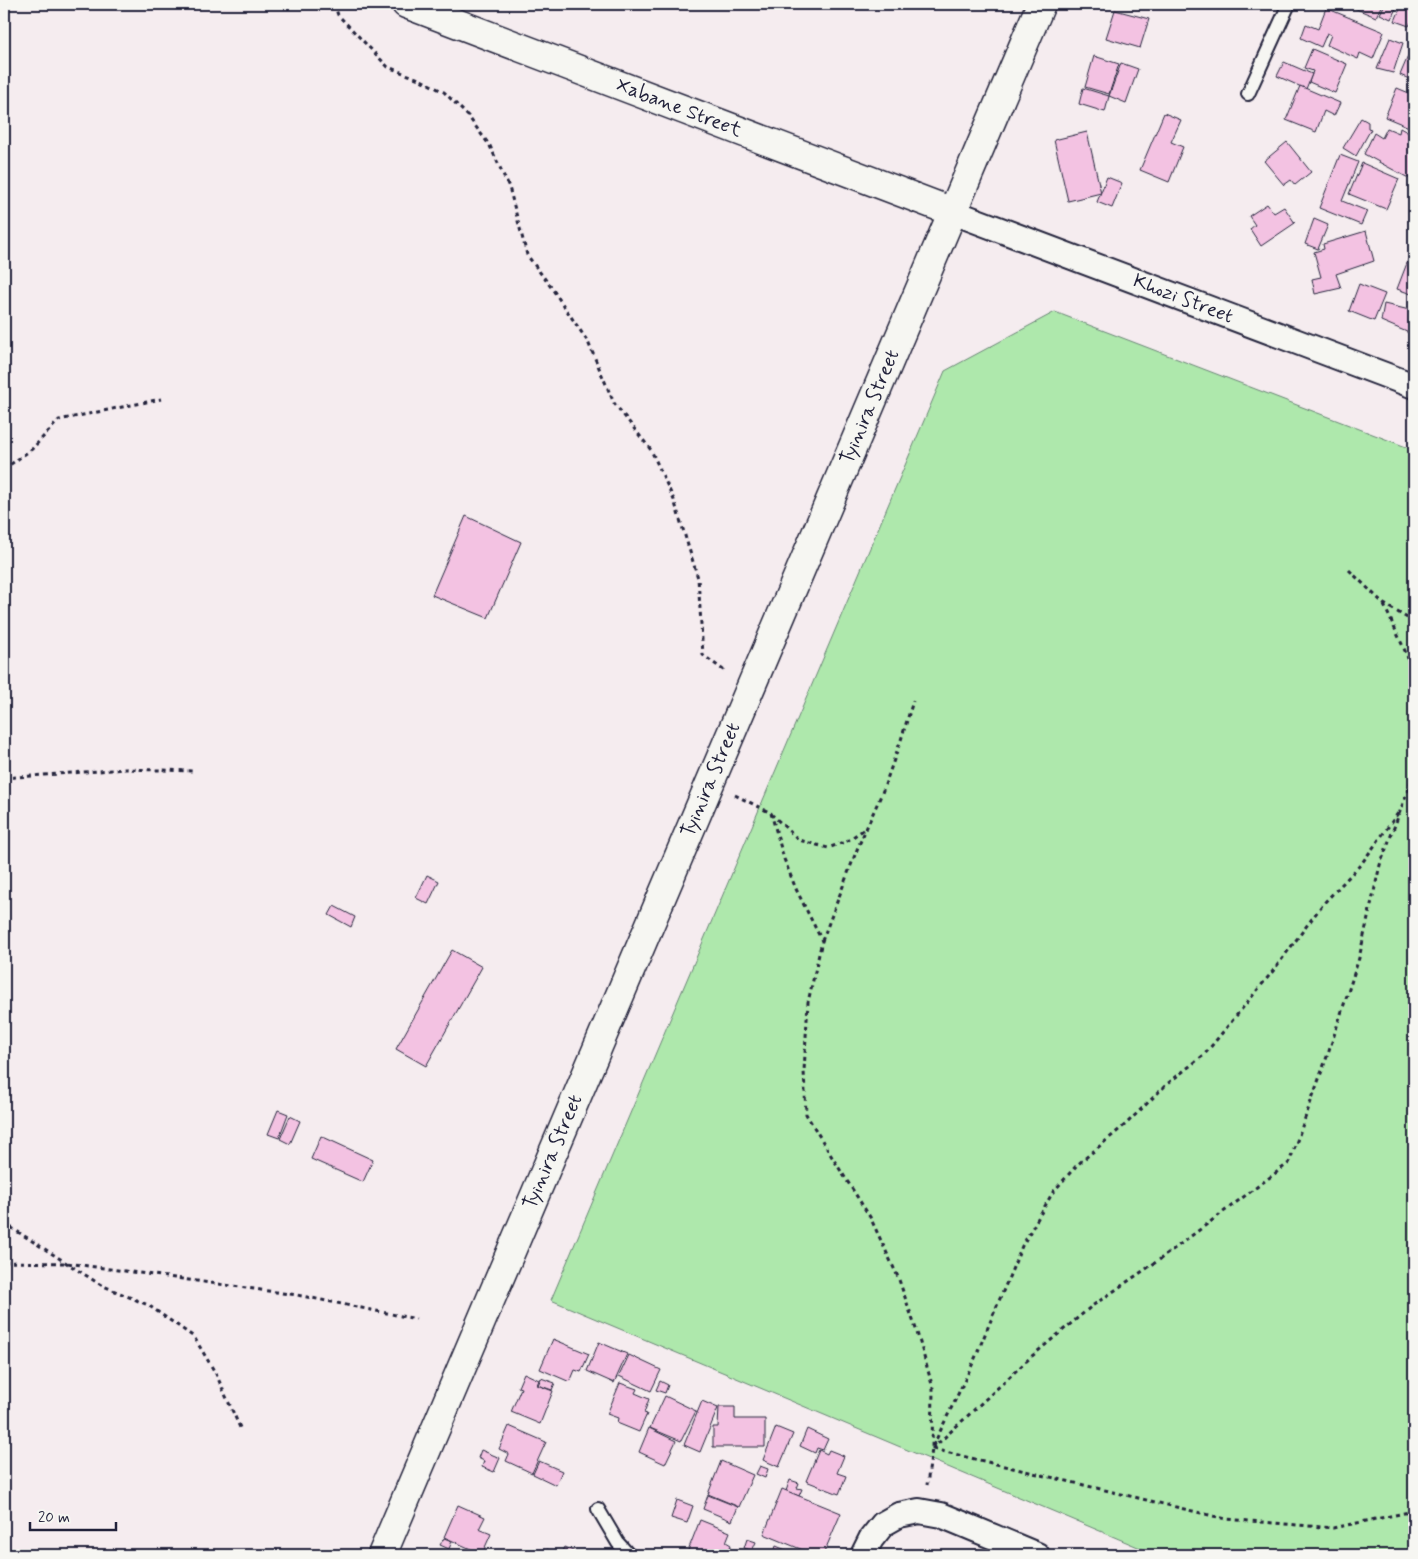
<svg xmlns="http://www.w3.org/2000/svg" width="1418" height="1559" font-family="Mynerve,sans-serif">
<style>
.green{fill:#aee8ac;stroke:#688574}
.building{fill:#f3c2e2;stroke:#22223b}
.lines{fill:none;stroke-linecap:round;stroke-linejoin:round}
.service-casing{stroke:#22223b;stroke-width:16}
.minor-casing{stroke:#22223b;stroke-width:28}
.tertiary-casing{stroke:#22223b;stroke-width:31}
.path{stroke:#22223b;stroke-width:3;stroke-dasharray:4 4;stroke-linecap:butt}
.service{stroke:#f6f6f2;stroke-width:12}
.minor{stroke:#f6f6f2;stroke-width:24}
.tertiary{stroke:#f6f6f2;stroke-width:28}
.labels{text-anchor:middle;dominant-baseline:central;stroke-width:4.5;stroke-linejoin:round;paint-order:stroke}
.street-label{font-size:20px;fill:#22223b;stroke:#f6f6f2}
</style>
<rect width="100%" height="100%" fill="#f5ecef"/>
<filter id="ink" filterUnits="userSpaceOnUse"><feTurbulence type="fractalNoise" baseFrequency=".02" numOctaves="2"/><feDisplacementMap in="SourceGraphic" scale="10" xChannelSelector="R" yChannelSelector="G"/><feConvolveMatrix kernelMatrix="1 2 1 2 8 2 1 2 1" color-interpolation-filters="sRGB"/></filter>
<g filter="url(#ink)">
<polygon class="green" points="1055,312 1414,450 1414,1555 1157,1555 551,1300 945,371"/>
<g class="building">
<polygon points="1344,4 1382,4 1376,17"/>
<polygon points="1385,4 1398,4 1391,19 1380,14"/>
<polygon points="1402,4 1414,4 1414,17 1409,26 1395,21"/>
<polygon points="1326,8 1384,32 1373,59 1360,53 1358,59 1327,45 1331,35 1327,33 1321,47 1301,38 1306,24 1318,29"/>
<polygon points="1115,10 1149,19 1140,48 1106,38"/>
<polygon points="1390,38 1403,43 1393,73 1377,69"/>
<polygon points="1412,47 1414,47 1414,81 1400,75"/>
<polygon points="1312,49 1347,64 1335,93 1309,82 1313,71 1304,68"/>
<polygon points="1094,56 1119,64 1109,94 1085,87"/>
<polygon points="1284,62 1312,74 1306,89 1277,76"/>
<polygon points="1121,63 1138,69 1126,103 1109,96"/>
<polygon points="1300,86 1340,103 1334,116 1324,111 1316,132 1286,120"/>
<polygon points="1083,88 1109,96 1105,112 1079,104"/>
<polygon points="1397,88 1414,95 1414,129 1385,117"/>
<polygon points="1164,113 1181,120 1171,142 1183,147 1169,182 1140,170"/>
<polygon points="1361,118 1368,122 1368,128 1371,129 1356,156 1343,148"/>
<polygon points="1387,128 1399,133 1400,128 1414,136 1414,181 1364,154 1374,133 1382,138"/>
<polygon points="1087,132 1101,193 1068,201 1054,140"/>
<polygon points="1287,142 1311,172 1295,185 1291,180 1284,185 1264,161"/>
<polygon points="1340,155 1358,162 1342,201 1367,211 1361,225 1319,208"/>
<polygon points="1362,163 1399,179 1386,209 1349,194"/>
<polygon points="1107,177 1122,183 1112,208 1097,202"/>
<polygon points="1267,204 1274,213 1284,207 1295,223 1261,246 1250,229 1255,225 1249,216"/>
<polygon points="1314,219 1328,225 1318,249 1305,244"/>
<polygon points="1366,231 1374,261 1336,274 1341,288 1315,294 1312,279 1321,277 1314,252 1324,249 1323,244"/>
<polygon points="1414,245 1414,295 1397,289"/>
<polygon points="1359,284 1385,294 1374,321 1349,311"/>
<polygon points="1384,304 1414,311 1414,335 1381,321"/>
<polygon points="466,516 521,542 488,618 432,595"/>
<polygon points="427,875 439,881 428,904 416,898"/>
<polygon points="334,906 355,917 351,927 329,915"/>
<polygon points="452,950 482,967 426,1066 396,1049"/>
<polygon points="278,1110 288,1114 279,1138 268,1134"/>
<polygon points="290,1116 300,1121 290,1144 280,1139"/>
<polygon points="321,1136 373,1160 363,1182 311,1159"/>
<polygon points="553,1339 589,1354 581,1372 575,1370 570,1382 540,1369"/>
<polygon points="599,1342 627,1354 614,1383 587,1371"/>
<polygon points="629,1355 661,1370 651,1391 619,1376"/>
<polygon points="524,1373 539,1380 537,1385 553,1391 540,1424 511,1412 521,1388 518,1387"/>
<polygon points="541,1378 555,1383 552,1390 538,1385"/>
<polygon points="660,1381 668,1385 665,1393 656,1390"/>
<polygon points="620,1383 637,1389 635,1393 649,1399 644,1413 647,1414 639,1432 617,1423 618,1418 607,1414"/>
<polygon points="665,1396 696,1411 681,1441 650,1428"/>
<polygon points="702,1401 718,1408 700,1452 684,1445"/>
<polygon points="719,1407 735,1407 735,1419 765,1419 765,1447 713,1447 713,1427 718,1427"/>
<polygon points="509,1426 546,1442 532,1473 506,1461 509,1454 499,1449"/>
<polygon points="776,1427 793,1434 779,1467 763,1460"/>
<polygon points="649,1428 676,1441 665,1464 639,1452"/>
<polygon points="807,1429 828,1439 823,1450 817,1448 815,1453 800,1446"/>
<polygon points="481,1450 500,1458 494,1472 482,1467 484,1461 478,1458"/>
<polygon points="819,1450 827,1454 829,1450 844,1456 837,1473 846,1476 839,1494 806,1481"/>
<polygon points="539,1461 562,1471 556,1485 533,1474"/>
<polygon points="721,1461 753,1475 739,1507 708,1494"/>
<polygon points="760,1466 768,1469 765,1478 756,1474"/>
<polygon points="790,1480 799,1483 797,1488 802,1489 799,1496 786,1491"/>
<polygon points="782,1489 841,1513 823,1555 815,1555 764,1534"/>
<polygon points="708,1495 738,1507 732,1521 703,1509"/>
<polygon points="677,1500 693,1506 687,1523 671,1518"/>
<polygon points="458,1505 485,1517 479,1529 491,1534 482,1554 444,1537"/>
<polygon points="700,1520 730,1532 726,1542 731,1545 727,1555 691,1555 687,1553"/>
<polygon points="444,1538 452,1541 449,1549 440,1545"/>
<polygon points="747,1539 756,1542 752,1551 744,1548"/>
<polygon points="776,1546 798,1555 773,1555"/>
<polygon points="564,1547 582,1555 560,1555"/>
<polygon points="547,1549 559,1555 544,1555"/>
<polygon points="747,1549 762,1555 744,1555"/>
</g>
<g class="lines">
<g class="service-casing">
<g id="service">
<polyline points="1248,94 1289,4"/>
<polyline points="598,1509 618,1543 629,1555"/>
</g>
</g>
<g class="minor-casing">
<g id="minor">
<polyline points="953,212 1414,386"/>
<polyline points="863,1555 871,1539 883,1524 899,1515 919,1511 941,1515 1037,1555"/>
</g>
</g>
<g class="tertiary-casing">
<g id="tertiary">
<polyline points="406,4 953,212"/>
<polyline points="382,1555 1041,4"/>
</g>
</g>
<g class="path">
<polyline points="334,4 338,15 388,67 419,79 444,92 468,116 490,146 509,187 527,255 551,287 588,342 614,403 651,450 674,500 698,578 703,655 726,672"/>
<polyline points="4,469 32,449 59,420 161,399"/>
<polyline points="1349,570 1384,604 1414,622"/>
<polyline points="1384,605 1406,653 1414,675"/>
<polyline points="4,778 125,769 195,771"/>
<polyline points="735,795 771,813 784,859 796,889 822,941 808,1002 804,1071 806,1114 832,1157 870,1217 898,1277 916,1329 933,1388 932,1449 927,1485"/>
<polyline points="771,814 799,840 828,848 847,841 866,828"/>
<polyline points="822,941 858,847 882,793 901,740 913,701"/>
<polyline points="4,1223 101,1285 148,1305 194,1337 216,1374 241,1430"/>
<polyline points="4,1262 67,1263 297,1295 416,1319"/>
<polyline points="933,1446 973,1363 1022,1246 1053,1192 1077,1165 1126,1124 1167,1084 1204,1055 1273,971 1323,904 1362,863 1398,813"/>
<polyline points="932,1449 1032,1356 1092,1306 1159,1260 1289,1163 1329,1051 1359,958 1380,865 1414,774"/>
<polyline points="933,1449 1226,1519 1333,1528 1414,1511"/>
</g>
<use href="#service" class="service"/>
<use href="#minor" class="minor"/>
<use href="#tertiary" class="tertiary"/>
</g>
</g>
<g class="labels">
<g class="street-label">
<text transform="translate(679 108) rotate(21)">Xabane Street</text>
<text transform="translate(1183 299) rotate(21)">Khozi Street</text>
<text transform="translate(870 407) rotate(-67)">Tyinira Street</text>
<text transform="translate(711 780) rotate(-67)">Tyinira Street</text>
<text transform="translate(553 1152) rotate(-67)">Tyinira Street</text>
</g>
</g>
<rect width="1418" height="1559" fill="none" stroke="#f6f6f2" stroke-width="20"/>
<rect x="10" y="10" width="1398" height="1539" fill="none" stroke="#22223b" stroke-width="2" filter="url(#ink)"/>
<path d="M30 1522v8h86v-8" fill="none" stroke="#22223b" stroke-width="2.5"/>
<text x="38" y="1522" font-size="15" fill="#22223b" stroke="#f6f6f2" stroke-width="4" paint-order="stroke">20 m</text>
</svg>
